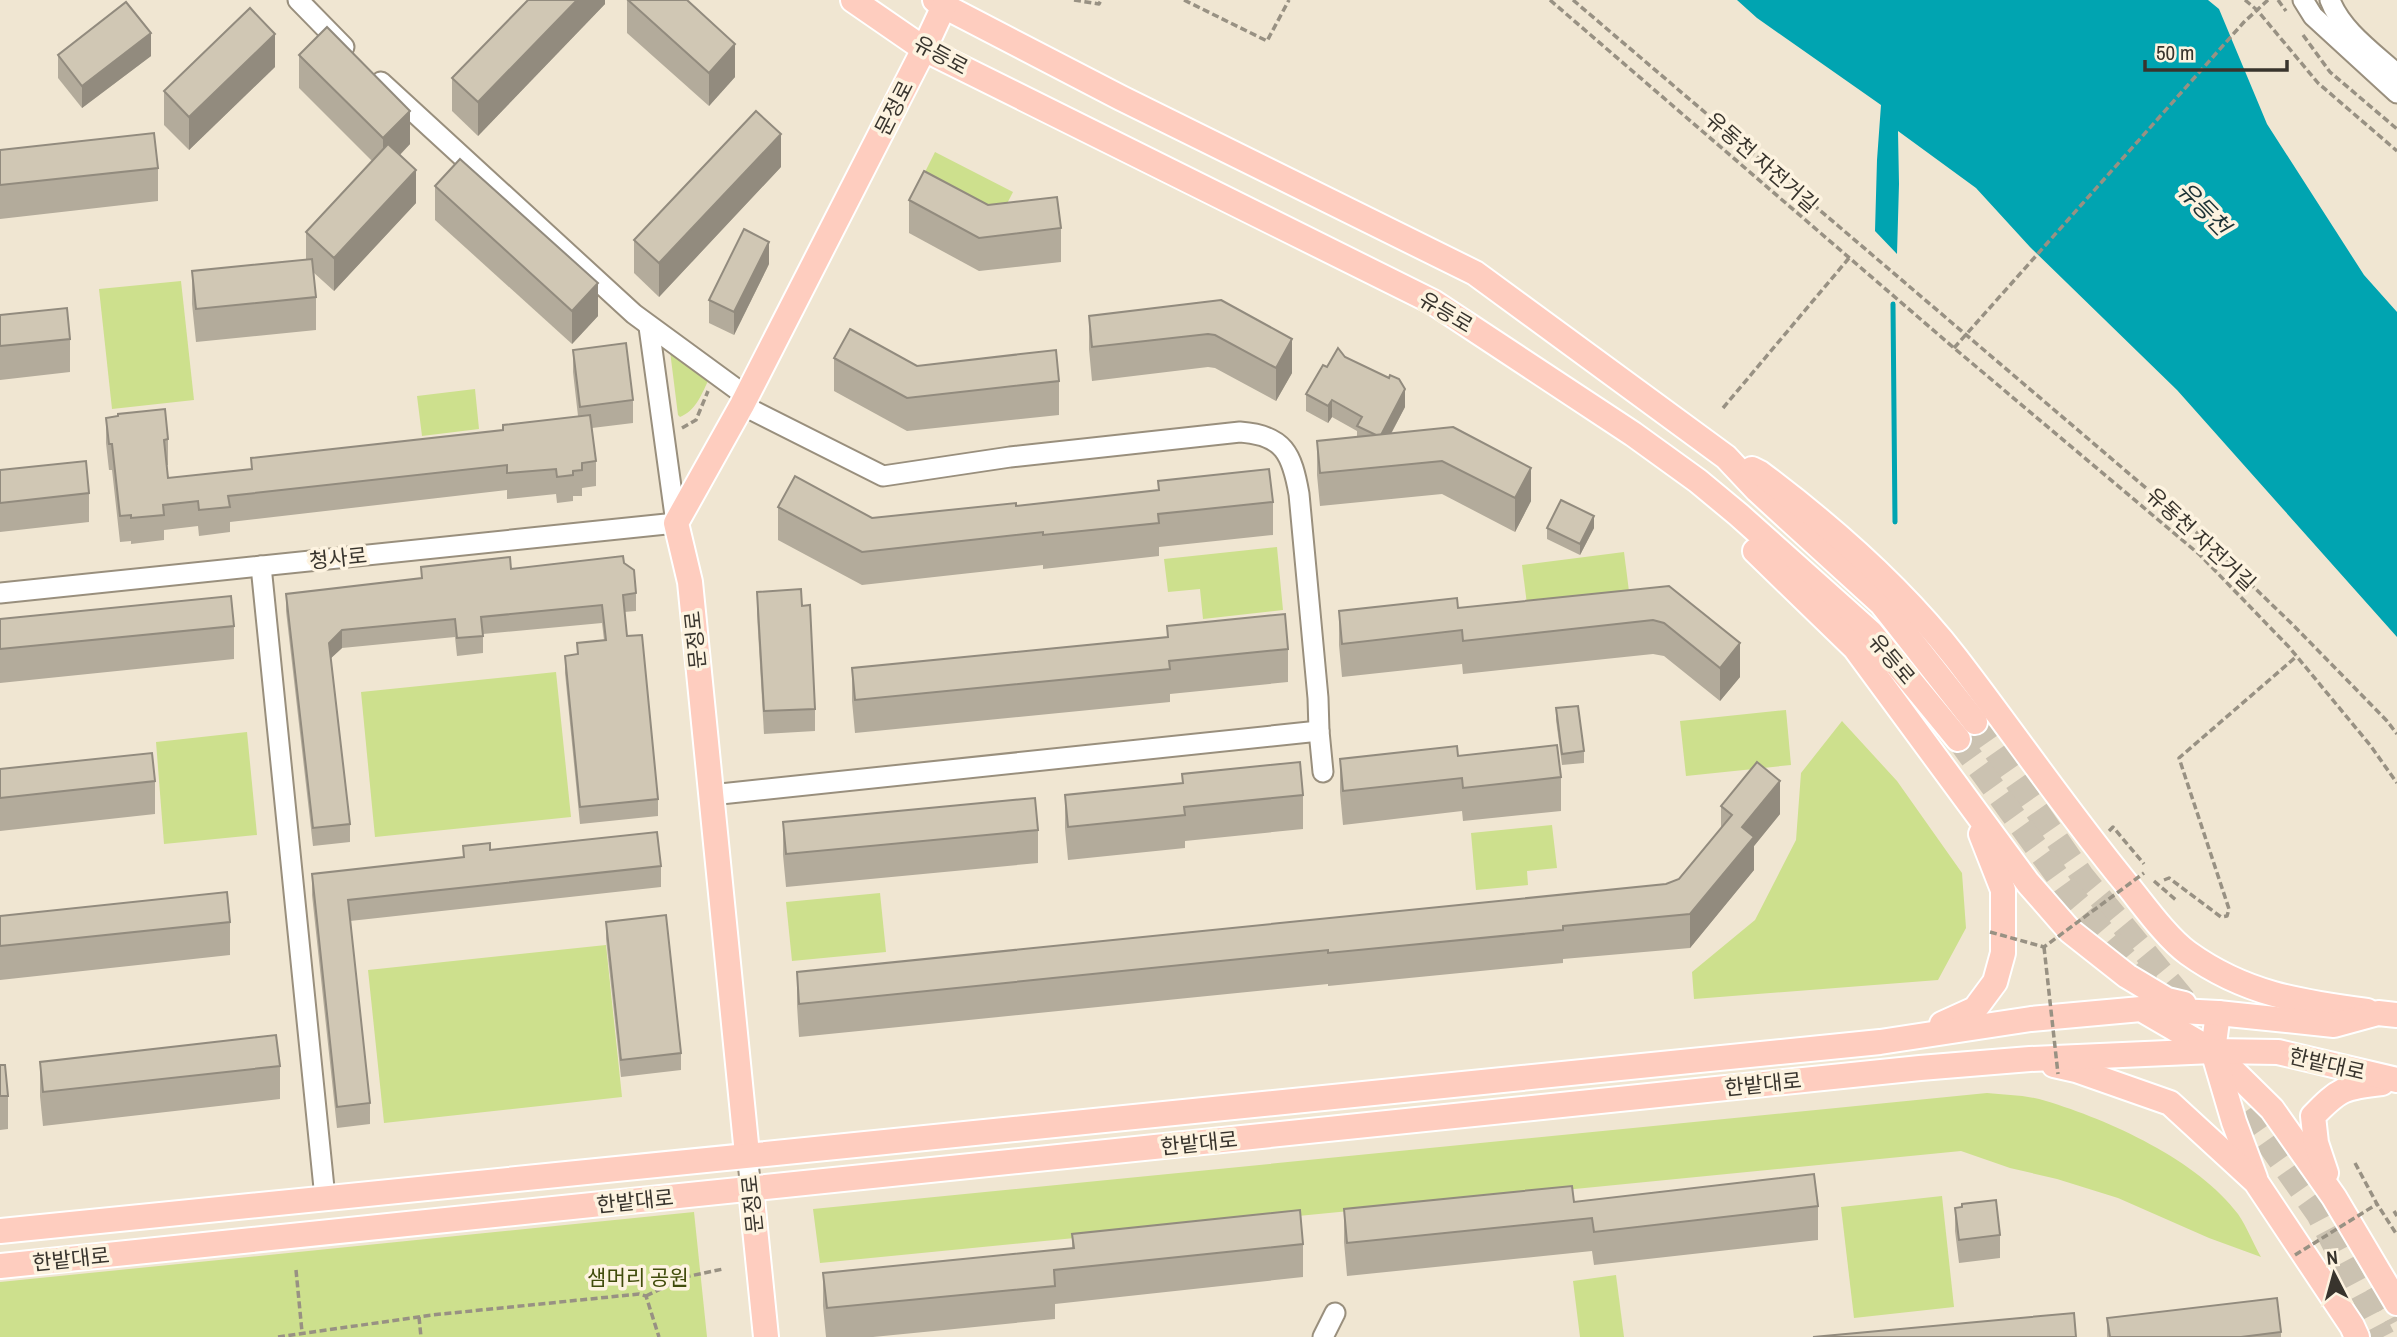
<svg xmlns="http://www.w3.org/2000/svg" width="2397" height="1337" font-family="'Archivo Narrow','Noto Sans KR',sans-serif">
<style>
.green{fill:#cde08d}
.water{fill:#00a4b1}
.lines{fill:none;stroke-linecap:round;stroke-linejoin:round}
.stream{stroke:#00a4b1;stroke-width:5}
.major-tunnel{stroke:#cbc2b1;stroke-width:24;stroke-dasharray:24 12;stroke-linecap:butt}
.minor-casing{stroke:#998f7d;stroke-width:23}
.major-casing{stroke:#fff;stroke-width:28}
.path{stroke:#989183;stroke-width:3.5;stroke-dasharray:7 3.5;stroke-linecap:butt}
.minor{stroke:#fff;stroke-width:19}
.major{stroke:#fecdbf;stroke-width:24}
.path-bridge{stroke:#989183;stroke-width:3.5;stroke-dasharray:7 3.5;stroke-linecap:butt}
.wall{fill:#b3ab9b}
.shaded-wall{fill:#928b7e}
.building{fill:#d0c7b4;stroke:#928b7e;stroke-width:2}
.labels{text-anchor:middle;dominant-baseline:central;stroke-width:7;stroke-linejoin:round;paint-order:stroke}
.street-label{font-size:21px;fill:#38342d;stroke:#fdf3e0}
.park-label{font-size:21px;fill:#414c0c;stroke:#fdf3e0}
.water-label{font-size:23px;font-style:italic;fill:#1c3235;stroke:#fdf3e0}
</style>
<rect width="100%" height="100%" fill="#f0e6d2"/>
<g class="green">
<polygon points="935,152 1013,192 995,227 917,188"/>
<polygon points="181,281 194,400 112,409 99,289"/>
<path d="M673,350L708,381C701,396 695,411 680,417L678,415L670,351Z"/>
<polygon points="475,389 479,429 422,436 417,396"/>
<polygon points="1277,547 1283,610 1203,619 1200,589 1168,592 1164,559"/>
<polygon points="1624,552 1631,607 1529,620 1522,565"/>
<polygon points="556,672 571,817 375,837 361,692"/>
<polygon points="1786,710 1791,765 1686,776 1680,721"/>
<polygon points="1842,721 1897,781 1962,873 1966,928 1938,980 1694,999 1692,972 1755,920 1796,840 1801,773"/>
<polygon points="247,732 257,835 164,844 156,742"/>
<polygon points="1552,825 1557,868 1527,871 1528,885 1476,890 1471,833"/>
<polygon points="880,893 886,952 792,961 786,902"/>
<polygon points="606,945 622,1097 384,1123 368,970"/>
<path d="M1987,1093C2006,1095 2028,1095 2046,1101C2109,1120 2198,1160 2238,1214C2247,1227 2253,1243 2261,1257L2209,1238L2118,1198L2057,1179L2010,1168L1961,1151L820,1263L813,1209Z"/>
<polygon points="1942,1196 1954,1307 1854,1318 1841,1207"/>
<polygon points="694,1212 707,1337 0,1337 0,1282"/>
<polygon points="1616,1275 1624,1337 1580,1337 1573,1281"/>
</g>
<polygon class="water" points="1737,0 2208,0 2219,9 2267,124 2364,275 2397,312 2397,637 2177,390 2030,247 1976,188 1898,131 1899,184 1897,254 1875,231 1877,160 1881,105 1757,18"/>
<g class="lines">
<polyline class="stream" points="1893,304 1895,522"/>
<g class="major-tunnel">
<polyline points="1975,722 2083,877 2195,1013"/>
<polyline points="1958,739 2066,888 2148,985"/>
<polyline points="2225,1082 2318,1214 2383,1337"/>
<polyline points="2377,1285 2397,1321"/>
</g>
<g class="minor-casing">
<g id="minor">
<polyline points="298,0 344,47"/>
<polyline points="2303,0 2313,16 2397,93"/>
<path d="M2330,0C2341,30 2374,53 2397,74"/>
<polyline points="381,82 634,314 746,396"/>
<path d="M742,405L883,476L1010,457L1240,432C1284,435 1292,454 1299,494L1318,698L1319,731"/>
<polyline points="261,566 325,1198"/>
<polyline points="0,593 676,523 649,327"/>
<polyline points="711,795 1319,731 1323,772"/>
<polyline points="747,1154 751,1189"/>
<polyline points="1323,1337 1335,1313"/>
</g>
</g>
<g class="major-casing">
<g id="major">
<polyline points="853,0 924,49 1433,302 1633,434 1698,481 1739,515 1871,633 1958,739"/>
<polyline points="935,0 944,6 1121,98 1475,273 1726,457 1757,490 1882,604 1975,722"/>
<path d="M1752,469L1760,473C1832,527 1901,587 1956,658C2013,732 2066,810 2125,882C2143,904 2166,937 2188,953C2245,994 2300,1002 2367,1011"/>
<polyline points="1755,551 1855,648 2028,883 2070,931 2127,976 2167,1000 2184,1004"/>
<polyline points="2146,1012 2213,1051 2272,1109 2334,1197 2397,1303"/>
<polyline points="2218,1013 2213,1051 2234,1122 2255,1178"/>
<polyline points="1942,1024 1975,1009 1995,982 2003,953 2003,890 1981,834"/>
<polyline points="2054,1065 2076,1070 2170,1103 2256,1182 2352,1326 2357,1337"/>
<polyline points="747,1154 690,582 676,523 742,405 924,49 944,6"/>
<path d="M2326,1173L2316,1143L2313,1116C2339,1089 2344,1087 2382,1083"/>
<polyline points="751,1189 766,1337"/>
<polyline points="0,1231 1880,1042 2031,1019 2141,1009 2218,1013 2334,1025 2378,1013 2397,1015"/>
<polyline points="0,1266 1920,1068 2030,1059 2213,1051 2278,1052 2397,1080"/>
</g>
</g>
<g class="path">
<polyline points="1074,0 1099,4 1101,0"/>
<polyline points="1184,0 1267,41 1289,0"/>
<polyline points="1550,0 1954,348 2200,555 2289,647 2370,745 2397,783"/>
<polyline points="1573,0 2187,523 2290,622 2387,721 2397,734"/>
<polyline points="2245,0 2257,10 2318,83 2397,151"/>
<polyline points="2278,0 2286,11"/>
<polyline points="2303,35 2330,72 2397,129"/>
<polyline points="1954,348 2244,22 2268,0"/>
<polyline points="1723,408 1849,258"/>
<polyline points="682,428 696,420 708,391"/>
<polyline points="2109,831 2113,827 2144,864"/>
<polyline points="2164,880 2169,878 2221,917 2227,916 2229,909 2179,758 2297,656"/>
<polyline points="2154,881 2176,900"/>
<polyline points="2355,1163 2377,1204 2397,1235"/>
<polyline points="2394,1211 2397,1216"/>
<polyline points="296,1270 302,1332"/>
<polyline points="646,1296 685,1277 723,1269"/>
<polyline points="419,1317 421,1337"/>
<polyline points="278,1337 432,1315 639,1294 646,1296 659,1337"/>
</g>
<use href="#minor" class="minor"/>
<use href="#major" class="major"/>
<g class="path-bridge">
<polyline points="1990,932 2044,947 2144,873"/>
<polyline points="2044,947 2058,1074"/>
<polyline points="2295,1255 2377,1204"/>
</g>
</g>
<g class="wall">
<polygon points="605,0 605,4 478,136 452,111 452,78"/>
<polygon points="627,0 687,0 735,77 709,106 627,33"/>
<polygon points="58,55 151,56 82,108 58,78"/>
<polygon points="299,55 410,144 400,155 416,203 334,291 313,272 316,297 316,330 196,342 192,304 192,271 306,260 306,232 372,161 299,88"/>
<polygon points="275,67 189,150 164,125 164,91"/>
<polygon points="0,150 158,168 158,201 0,219"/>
<polygon points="781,167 659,297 634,273 634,240"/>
<polygon points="435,186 598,316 572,344 435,220"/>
<polygon points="909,200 988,205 1061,228 1061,262 979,271 909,233"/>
<polygon points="769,264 734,335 709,323 709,300"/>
<polygon points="1221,300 1292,373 1276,401 1215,368 1208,367 1092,381 1089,349 1089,316"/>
<polygon points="0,315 70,339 70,372 0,380"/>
<polygon points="573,350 633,400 633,423 592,428 596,461 596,486 582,488 582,496 573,496 573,501 557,503 556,494 507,499 507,490 230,522 230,532 199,536 198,526 164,530 164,540 131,544 131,541 120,542 112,470 109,470 106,443 106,418 168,439 168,465 167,465 168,478 251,469 251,458 503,430 578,416 573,372"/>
<polygon points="1345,357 1405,407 1391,434 1531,501 1515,532 1442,494 1320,506 1317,475 1317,441 1357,437 1357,431 1332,417 1328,423 1306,411 1306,394 1327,367"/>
<polygon points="834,358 1059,381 1059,415 907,431 834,391"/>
<polygon points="0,470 89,493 89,522 0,532"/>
<polygon points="1158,481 1273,502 1273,535 1159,547 1159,556 1043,569 1043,565 862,585 778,540 778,507 872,518 1016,506 1158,490"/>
<polygon points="1547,528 1594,528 1580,555 1547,539"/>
<polygon points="624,563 636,593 636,611 624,612 627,636 658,799 658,816 580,824 565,673 565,656 577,655 577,643 604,640 602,623 483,634 483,653 457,656 455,637 342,648 331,658 350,824 350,842 313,846 286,611 286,594 421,578 421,567 511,569"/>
<polygon points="1669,586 1740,677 1720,701 1664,656 1653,654 1463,674 1462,664 1342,677 1339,645 1339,611 1458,608"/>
<polygon points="757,592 802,606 815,709 815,731 764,734 757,614"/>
<polygon points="0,619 234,626 234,659 0,683"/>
<polygon points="1167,626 1288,649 1288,682 1170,694 1170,702 855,733 852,701 852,668 1167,637"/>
<polygon points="1556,708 1584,751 1584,763 1562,765 1556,720"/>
<polygon points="1458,756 1561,777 1561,811 1463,821 1462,811 1343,825 1340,792 1340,759"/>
<polygon points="0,769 155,781 155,814 0,831"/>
<polygon points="1182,774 1303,795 1303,829 1185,841 1185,848 1068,860 1065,828 1065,795 1182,783"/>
<polygon points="1721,806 1780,814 1754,846 1754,870 1690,948 1563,959 1563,963 1328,986 1328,984 799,1037 797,1005 797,972 1666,884 1679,879 1721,828"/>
<polygon points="783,822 1038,830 1038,863 786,887 783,855"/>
<polygon points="463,846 490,850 661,866 661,887 350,921 370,1103 370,1124 337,1128 312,895 312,874 463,858"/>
<polygon points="0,916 230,922 230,955 0,980"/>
<polygon points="606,922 681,1053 681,1070 621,1077 606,939"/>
<polygon points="40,1062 280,1066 280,1099 43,1126 40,1096"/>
<polygon points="0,1065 8,1096 8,1129 0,1130"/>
<polygon points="1574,1202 1818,1206 1818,1240 1594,1265 1592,1251 1347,1276 1344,1242 1344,1209"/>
<polygon points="1955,1208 2000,1235 2000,1258 1959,1263 1955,1231"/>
<polygon points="1072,1234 1303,1244 1303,1277 1055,1304 1055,1319 873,1337 826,1337 823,1306 823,1273 1072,1248"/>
<polygon points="2107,1318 2281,1332 2281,1337 2107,1337"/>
</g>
<g class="shaded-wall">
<polygon points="577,0 605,0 605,4 478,136 478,102"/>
<polygon points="151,33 151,56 82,108 82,86"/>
<polygon points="275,34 275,67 189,150 189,117"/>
<polygon points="735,44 735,77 709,106 709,73"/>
<polygon points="410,111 410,144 383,172 383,138"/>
<polygon points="781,134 781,167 659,297 659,263"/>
<polygon points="416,170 416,203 334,291 334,258"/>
<polygon points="769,242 769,264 734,335 734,312"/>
<polygon points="598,283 598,316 572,344 572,311"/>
<polygon points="1292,339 1292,373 1276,401 1276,368"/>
<polygon points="1405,389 1405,407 1380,454 1380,437"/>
<polygon points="1332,400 1332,417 1328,423 1328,406"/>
<polygon points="1531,468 1531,501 1515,532 1515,498"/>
<polygon points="1594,516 1594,528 1580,555 1580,544"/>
<polygon points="342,630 342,648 329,660 329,643"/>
<polygon points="1740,643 1740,677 1720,701 1720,668"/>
<polygon points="1780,781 1780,814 1754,846 1754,870 1690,948 1690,914 1742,827"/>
</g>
<g class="building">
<polygon points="528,0 577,0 478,102 452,78"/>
<polygon points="628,0 687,0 735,44 709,73"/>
<polygon points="126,2 151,33 82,86 58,55"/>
<polygon points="250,8 275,34 189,117 164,91"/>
<polygon points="327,27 410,111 383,138 299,55"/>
<polygon points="756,111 781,134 659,263 634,240"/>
<polygon points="154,133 158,168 0,185 0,150"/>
<polygon points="388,144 416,170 334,258 306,232"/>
<polygon points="460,159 598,283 572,311 435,186"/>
<polygon points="924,171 988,205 1057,197 1061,228 979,238 909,200"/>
<polygon points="744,229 769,242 734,312 709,300"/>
<polygon points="312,259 316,297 196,309 192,271"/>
<polygon points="1221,300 1292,339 1276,368 1215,335 1208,334 1092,347 1089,316"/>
<polygon points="67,308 70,339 0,346 0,315"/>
<polygon points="850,329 917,366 1056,350 1059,381 907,398 834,358"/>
<polygon points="626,343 633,400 580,407 573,350"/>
<polygon points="1338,348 1345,357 1389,378 1390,375 1399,379 1405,389 1381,435 1376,435 1357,426 1362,417 1332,400 1328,406 1306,394 1323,365 1327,367"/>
<polygon points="165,409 168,439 164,440 168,478 252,469 251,458 503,430 503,425 590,415 596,461 582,463 582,470 573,471 573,475 557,477 556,469 507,473 507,465 228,496 230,507 199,510 198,501 163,505 164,515 131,518 131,515 120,516 112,444 109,444 106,418 118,416 118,414"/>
<polygon points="1453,427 1531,468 1515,498 1442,461 1320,473 1317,441"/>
<polygon points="86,461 89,493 0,503 0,470"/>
<polygon points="1269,469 1273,502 1158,514 1159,523 1043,535 1043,532 862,552 778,507 795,476 872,518 1016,503 1016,506 1159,490 1158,481"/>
<polygon points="1561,500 1594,516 1580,544 1547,528"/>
<polygon points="623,556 624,563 634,570 636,593 623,595 627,636 642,635 658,799 580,807 565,656 578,654 577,643 606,640 602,605 481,617 483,636 457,638 455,619 342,630 329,643 350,824 313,828 286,594 422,578 421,567 510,557 511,569"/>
<polygon points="1669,586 1740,643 1720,668 1664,623 1653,620 1463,641 1462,630 1342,644 1339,611 1457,598 1458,608"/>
<polygon points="801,589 802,606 810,605 815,709 764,711 757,592"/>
<polygon points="231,596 234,626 0,649 0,619"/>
<polygon points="1285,614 1288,649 1169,661 1170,669 855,700 852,668 1168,637 1167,626"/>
<polygon points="1578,706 1584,751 1562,754 1556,708"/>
<polygon points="1557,745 1561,777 1463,788 1462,778 1343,791 1340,759 1457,746 1458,756"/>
<polygon points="152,753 155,781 0,798 0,769"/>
<polygon points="1300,762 1303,795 1184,807 1185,815 1068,827 1065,795 1183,783 1182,774"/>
<polygon points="1757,762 1780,781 1742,827 1754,837 1690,914 1563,926 1563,930 1328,953 1328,950 799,1004 797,972 1666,884 1679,879 1732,815 1721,806"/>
<polygon points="1035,798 1038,830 786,854 783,822"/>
<polygon points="657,832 661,866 348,900 370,1103 337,1107 312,874 464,857 463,846 490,843 490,850"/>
<polygon points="227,892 230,922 0,946 0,916"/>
<polygon points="666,915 681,1053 621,1060 606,922"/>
<polygon points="276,1035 280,1066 43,1092 40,1062"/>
<polygon points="0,1065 5,1065 8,1096 0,1096"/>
<polygon points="1814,1174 1818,1206 1594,1232 1592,1218 1347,1243 1344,1209 1572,1186 1574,1202"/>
<polygon points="1996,1200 2000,1235 1959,1240 1955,1208 1962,1207 1962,1204"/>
<polygon points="1300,1210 1303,1244 1054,1270 1055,1286 827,1308 823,1273 1074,1248 1072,1234"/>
<polygon points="2277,1298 2281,1332 2241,1337 2110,1337 2107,1318"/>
<polygon points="2074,1313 2076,1337 1813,1337"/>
</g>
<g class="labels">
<g class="street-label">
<text transform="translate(941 55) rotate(28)">유등로</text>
<text transform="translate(894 108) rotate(-63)">문정로</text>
<text transform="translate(1762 162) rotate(41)">유동천 자전거길</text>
<text transform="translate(1446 312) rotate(31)">유등로</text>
<text transform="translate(2201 539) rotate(43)">유동천 자전거길</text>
<text transform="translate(338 558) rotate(-6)">청사로</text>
<text transform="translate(695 640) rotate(-96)">문정로</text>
<text transform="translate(1892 659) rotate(50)">유등로</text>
<text transform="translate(2327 1064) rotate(13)">한밭대로</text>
<text transform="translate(1763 1084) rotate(-6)">한밭대로</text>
<text transform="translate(1199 1143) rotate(-6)">한밭대로</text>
<text transform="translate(635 1201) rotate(-6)">한밭대로</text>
<text transform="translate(752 1204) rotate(-96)">문정로</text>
<text transform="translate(71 1259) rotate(-6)">한밭대로</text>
</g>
<g class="park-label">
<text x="638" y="1277">샘머리 공원</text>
</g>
<g class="water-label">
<text transform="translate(2204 208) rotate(46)">유등천</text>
</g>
</g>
<g transform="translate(2334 1274) rotate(354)" stroke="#fdf3e0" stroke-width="5" paint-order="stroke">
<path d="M0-5L12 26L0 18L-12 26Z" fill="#38342d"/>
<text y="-10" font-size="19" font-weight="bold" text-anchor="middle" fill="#38342d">N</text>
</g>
<path d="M2145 60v10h142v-10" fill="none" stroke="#38342d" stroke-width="3.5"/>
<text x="2156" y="60" font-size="21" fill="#38342d" stroke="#fdf3e0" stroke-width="5" paint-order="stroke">50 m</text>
</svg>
